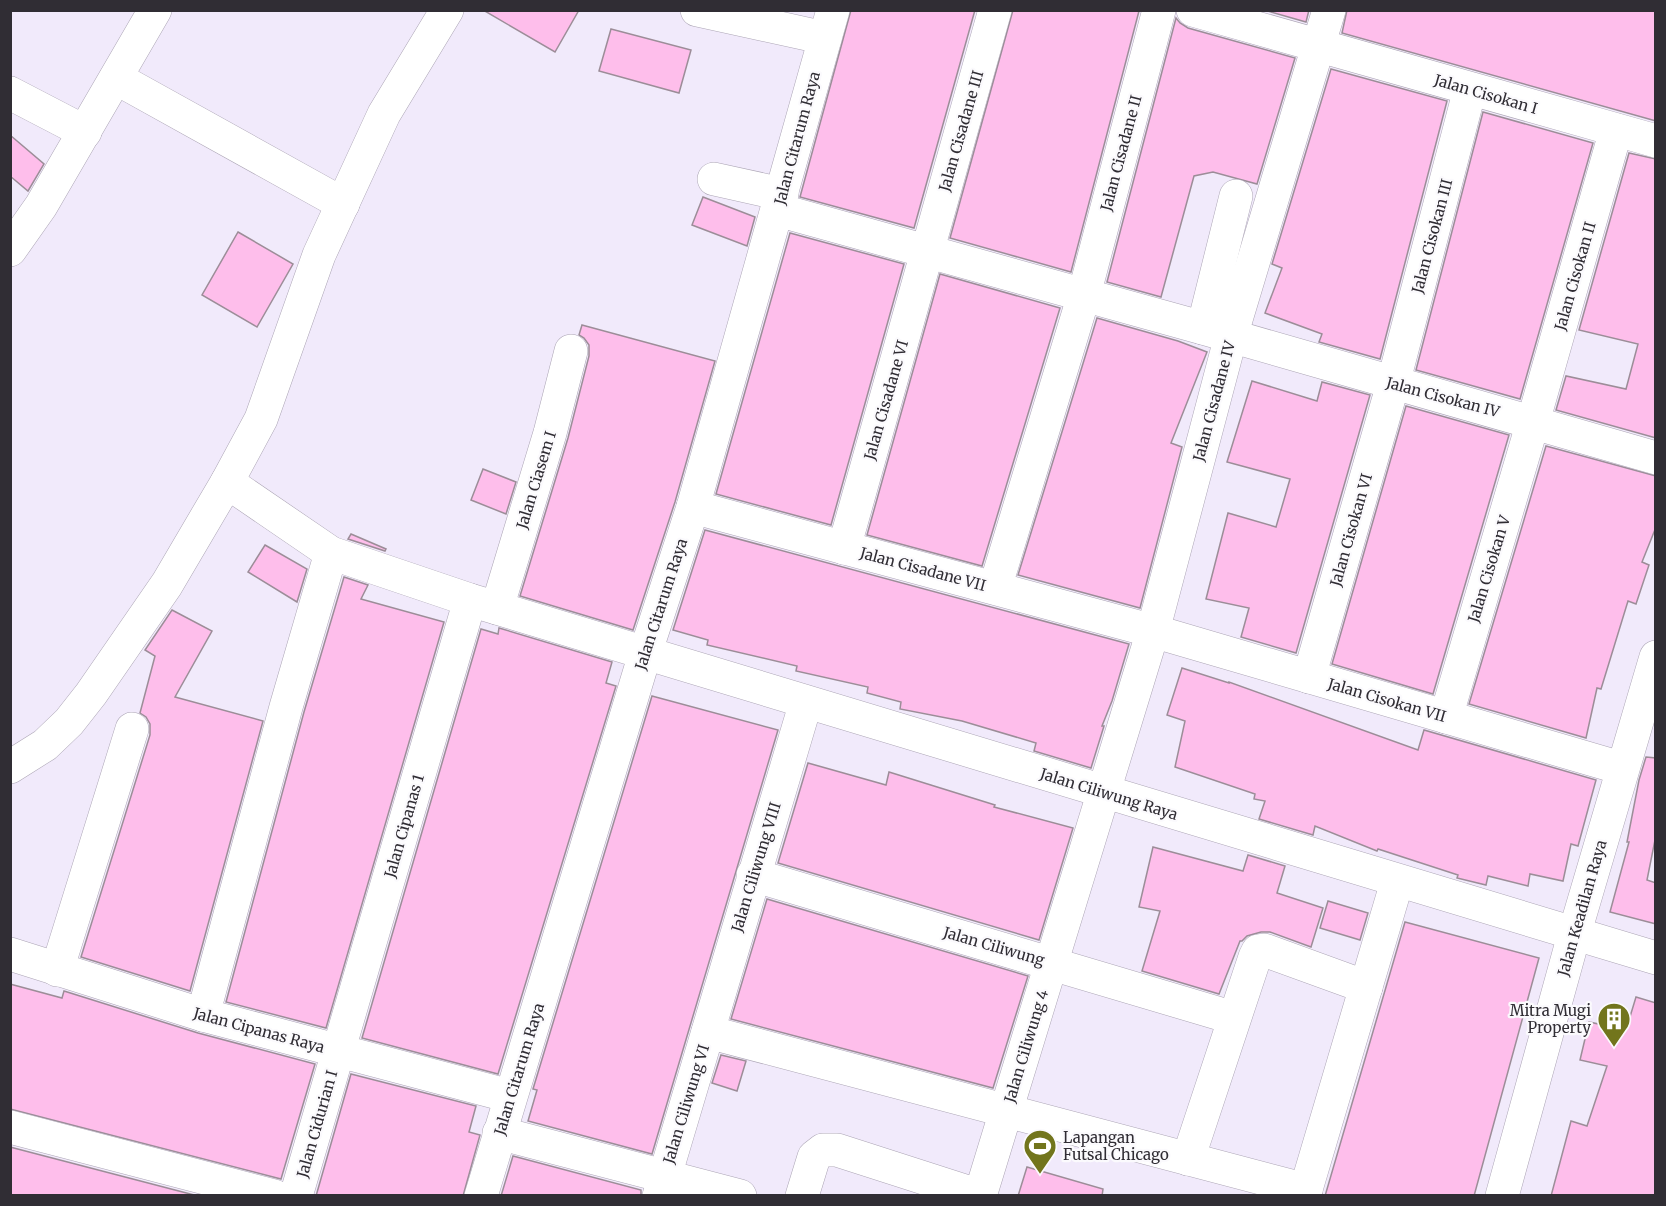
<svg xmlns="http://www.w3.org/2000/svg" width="1666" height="1206" font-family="Merriweather,serif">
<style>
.building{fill:#febeeb;stroke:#9c8d98;stroke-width:1.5}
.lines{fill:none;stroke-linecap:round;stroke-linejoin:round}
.minor-casing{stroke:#aca5b5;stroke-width:34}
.minor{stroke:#fff;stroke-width:33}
.labels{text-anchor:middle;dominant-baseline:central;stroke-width:4.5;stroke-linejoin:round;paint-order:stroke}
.street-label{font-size:15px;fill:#302d34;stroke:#fbfafd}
.poi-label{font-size:15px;fill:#302d34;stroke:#fbfafd;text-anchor:end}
</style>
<rect width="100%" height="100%" fill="#f1eafb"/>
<g class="building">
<polygon points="483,10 579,10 555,52"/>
<polygon points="851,10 975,10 914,228 800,197"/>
<polygon points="1013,10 1139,11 1071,272 950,238"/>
<polygon points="1264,10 1309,10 1306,22"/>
<polygon points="1347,10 1656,10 1656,121 1342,33"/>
<polygon points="1176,18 1180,23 1188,28 1295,58 1257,184 1213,172 1194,176 1161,297 1107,282"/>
<polygon points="611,29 691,50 679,93 599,71"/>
<polygon points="1331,69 1447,101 1380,359 1319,342 1322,334 1265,313 1282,268 1272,264"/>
<polygon points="1483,112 1593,143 1520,399 1416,370"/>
<polygon points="10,135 44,164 28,191 10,176"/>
<polygon points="1629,153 1656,159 1656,438 1556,410 1566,376 1626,389 1638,344 1579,330"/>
<polygon points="703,197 755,217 747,246 692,225"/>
<polygon points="238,232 293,264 257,327 202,295"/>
<polygon points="790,233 904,264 831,525 716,494"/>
<polygon points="940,274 1060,308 982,566 867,535"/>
<polygon points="1097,318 1178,341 1207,352 1171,443 1182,447 1140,608 1018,575"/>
<polygon points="582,325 715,361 675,502 633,630 520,596 568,438 589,356 589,345 584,338 579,335"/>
<polygon points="1252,381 1317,401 1322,382 1370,395 1296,653 1241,637 1249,608 1206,599 1228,513 1276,527 1290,479 1227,462"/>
<polygon points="1406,406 1509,435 1433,694 1332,664"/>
<polygon points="1546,446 1656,476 1656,527 1642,562 1649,565 1636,604 1628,601 1601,689 1597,688 1586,738 1469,704"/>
<polygon points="483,469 516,482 506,514 471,500"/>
<polygon points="705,530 1129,644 1112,701 1102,726 1104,726 1091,768 1034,751 1036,743 962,721 900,709 901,702 867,693 868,687 796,671 797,666 707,645 708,640 673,630"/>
<polygon points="351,534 386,549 385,551 348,539"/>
<polygon points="265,545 307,569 297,602 248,572"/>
<polygon points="344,577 368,585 361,599 444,622 326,1028 226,1002 304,712"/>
<polygon points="172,610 212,631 175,697 263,721 190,991 81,957 150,735 150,724 146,717 140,713 155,656 145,650"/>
<polygon points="499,628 612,662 606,683 616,686 498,1074 362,1038 481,629 498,634"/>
<polygon points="1182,668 1229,683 1229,682 1418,750 1424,730 1596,780 1578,846 1571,844 1563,881 1530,874 1528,886 1488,876 1486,885 1457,878 1458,875 1378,849 1377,851 1315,826 1313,835 1259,819 1265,801 1254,799 1255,794 1175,767 1185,721 1167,715"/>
<polygon points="652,696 778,730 652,1154 528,1121 537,1090 533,1089"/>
<polygon points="1646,757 1656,758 1656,835 1647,880 1656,883 1656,924 1610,912 1629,842 1627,842 1639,780"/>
<polygon points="808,763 886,785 889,772 995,805 994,807 1073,828 1039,940 778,863"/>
<polygon points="1153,847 1243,871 1248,855 1285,866 1277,893 1323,908 1311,947 1270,932 1261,932 1247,936 1242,941 1240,941 1219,994 1142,971 1160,911 1139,907"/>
<polygon points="767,899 1028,976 993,1088 731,1019"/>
<polygon points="1328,901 1368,913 1360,940 1320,928"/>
<polygon points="1405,922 1539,958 1474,1196 1325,1196"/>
<polygon points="10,984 62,998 64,991 198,1033 315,1064 281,1179 10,1109"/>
<polygon points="1636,997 1656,1003 1656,1196 1551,1196 1571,1121 1587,1126 1607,1066 1580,1060 1589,1022 1626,1030"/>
<polygon points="721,1055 746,1061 737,1091 712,1083"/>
<polygon points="351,1074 476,1106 469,1132 480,1135 463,1196 316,1196"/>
<polygon points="10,1147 198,1196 10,1196"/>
<polygon points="513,1156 641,1190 641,1196 501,1196"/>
<polygon points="1027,1167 1103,1189 1102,1196 1018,1196"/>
</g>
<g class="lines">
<g class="minor-casing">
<g id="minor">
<polyline points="697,10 825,38"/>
<polyline points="1193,10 1656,141"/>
<polyline points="116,78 343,204"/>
<polyline points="10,93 85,132"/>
<polyline points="714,179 782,194"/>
<polyline points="778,210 1203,328 1656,458"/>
<polyline points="10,250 41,206 155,10"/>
<polyline points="1203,328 1236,196"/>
<polyline points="227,482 331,553 470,600 1656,958"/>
<polyline points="693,507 1153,631 1621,768"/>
<polyline points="844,548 995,10"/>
<polyline points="995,588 1084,295 1159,10"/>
<polyline points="497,608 550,433 571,351"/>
<polyline points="1309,677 1393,384 1470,89"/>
<polyline points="1446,717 1533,422 1616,130"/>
<polyline points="10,767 45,745 69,722 91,694 167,584 227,482 261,419 319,255 384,114 447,10"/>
<polyline points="753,875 1234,1018"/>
<polyline points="10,954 203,1015 510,1096"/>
<polyline points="57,970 132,729"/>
<polyline points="203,1015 286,707 331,553"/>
<polyline points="708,1032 1306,1190"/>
<polyline points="10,1127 274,1196"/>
<polyline points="499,1133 740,1196"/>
<polyline points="1188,1159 1255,957 1258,951 1264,950 1366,987"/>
<polyline points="296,1196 470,600"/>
<polyline points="481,1196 645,654 693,507 833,10"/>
<polyline points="659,1196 806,702"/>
<polyline points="802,1196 814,1157 823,1150 837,1150 980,1196 1153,631 1231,336 1329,10"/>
<polyline points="1304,1196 1397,882"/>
<polyline points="1502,1196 1574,935 1656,657"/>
</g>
</g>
<use href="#minor" class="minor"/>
</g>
<defs>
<g id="building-pin" transform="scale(1.725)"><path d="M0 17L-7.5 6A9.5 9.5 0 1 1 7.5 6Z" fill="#72751c" stroke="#fbfafd"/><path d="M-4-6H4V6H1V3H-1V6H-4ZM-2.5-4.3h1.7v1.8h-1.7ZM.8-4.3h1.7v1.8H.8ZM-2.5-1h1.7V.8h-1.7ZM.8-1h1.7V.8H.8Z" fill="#fff"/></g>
<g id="stadium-pin" transform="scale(1.725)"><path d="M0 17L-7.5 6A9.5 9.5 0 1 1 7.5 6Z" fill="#72751c" stroke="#fbfafd"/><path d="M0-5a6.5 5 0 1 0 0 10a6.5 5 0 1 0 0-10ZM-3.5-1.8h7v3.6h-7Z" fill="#fff"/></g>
</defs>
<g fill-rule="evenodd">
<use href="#building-pin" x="1614" y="1019"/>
<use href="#stadium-pin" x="1040" y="1146"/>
</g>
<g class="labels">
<g class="street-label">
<text transform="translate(1486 94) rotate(16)">Jalan Cisokan I</text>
<text transform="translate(961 131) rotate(-74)">Jalan Cisadane III</text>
<text transform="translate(797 138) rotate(-75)">Jalan Citarum Raya</text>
<text transform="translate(1121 153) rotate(-75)">Jalan Cisadane II</text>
<text transform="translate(1432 236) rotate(-75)">Jalan Cisokan III</text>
<text transform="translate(1575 276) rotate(-74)">Jalan Cisokan II</text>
<text transform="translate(1443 397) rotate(15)">Jalan Cisokan IV</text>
<text transform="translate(886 400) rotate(-74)">Jalan Cisadane VI</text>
<text transform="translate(1214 401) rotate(-75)">Jalan Cisadane IV</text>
<text transform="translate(536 480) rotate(-73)">Jalan Ciasem I</text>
<text transform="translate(1351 530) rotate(-74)">Jalan Cisokan VI</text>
<text transform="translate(923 569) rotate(15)">Jalan Cisadane VII</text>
<text transform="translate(1489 569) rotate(-73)">Jalan Cisokan V</text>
<text transform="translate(661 604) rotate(-72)">Jalan Citarum Raya</text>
<text transform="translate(1387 700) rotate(16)">Jalan Cisokan VII</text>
<text transform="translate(1109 794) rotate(17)">Jalan Ciliwung Raya</text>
<text transform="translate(404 826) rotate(-74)">Jalan Cipanas 1</text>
<text transform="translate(756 867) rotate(-73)">Jalan Ciliwung VIII</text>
<text transform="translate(1582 908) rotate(-74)">Jalan Keadilan Raya</text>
<text transform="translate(994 946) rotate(16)">Jalan Ciliwung</text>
<text transform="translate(259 1030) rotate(15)">Jalan Cipanas Raya</text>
<text transform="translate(1026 1046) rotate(-73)">Jalan Ciliwung 4</text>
<text transform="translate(519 1069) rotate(-73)">Jalan Citarum Raya</text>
<text transform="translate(686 1104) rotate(-73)">Jalan Ciliwung VI</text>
<text transform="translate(317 1124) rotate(-74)">Jalan Cidurian I</text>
</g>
<g class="poi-label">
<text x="1591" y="1010">Mitra Mugi<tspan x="1591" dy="17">Property</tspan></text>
<text x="1063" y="1137" text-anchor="start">Lapangan<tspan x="1063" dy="17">Futsal Chicago</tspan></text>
</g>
</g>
<rect width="1666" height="1206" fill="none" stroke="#302d34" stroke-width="24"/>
</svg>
